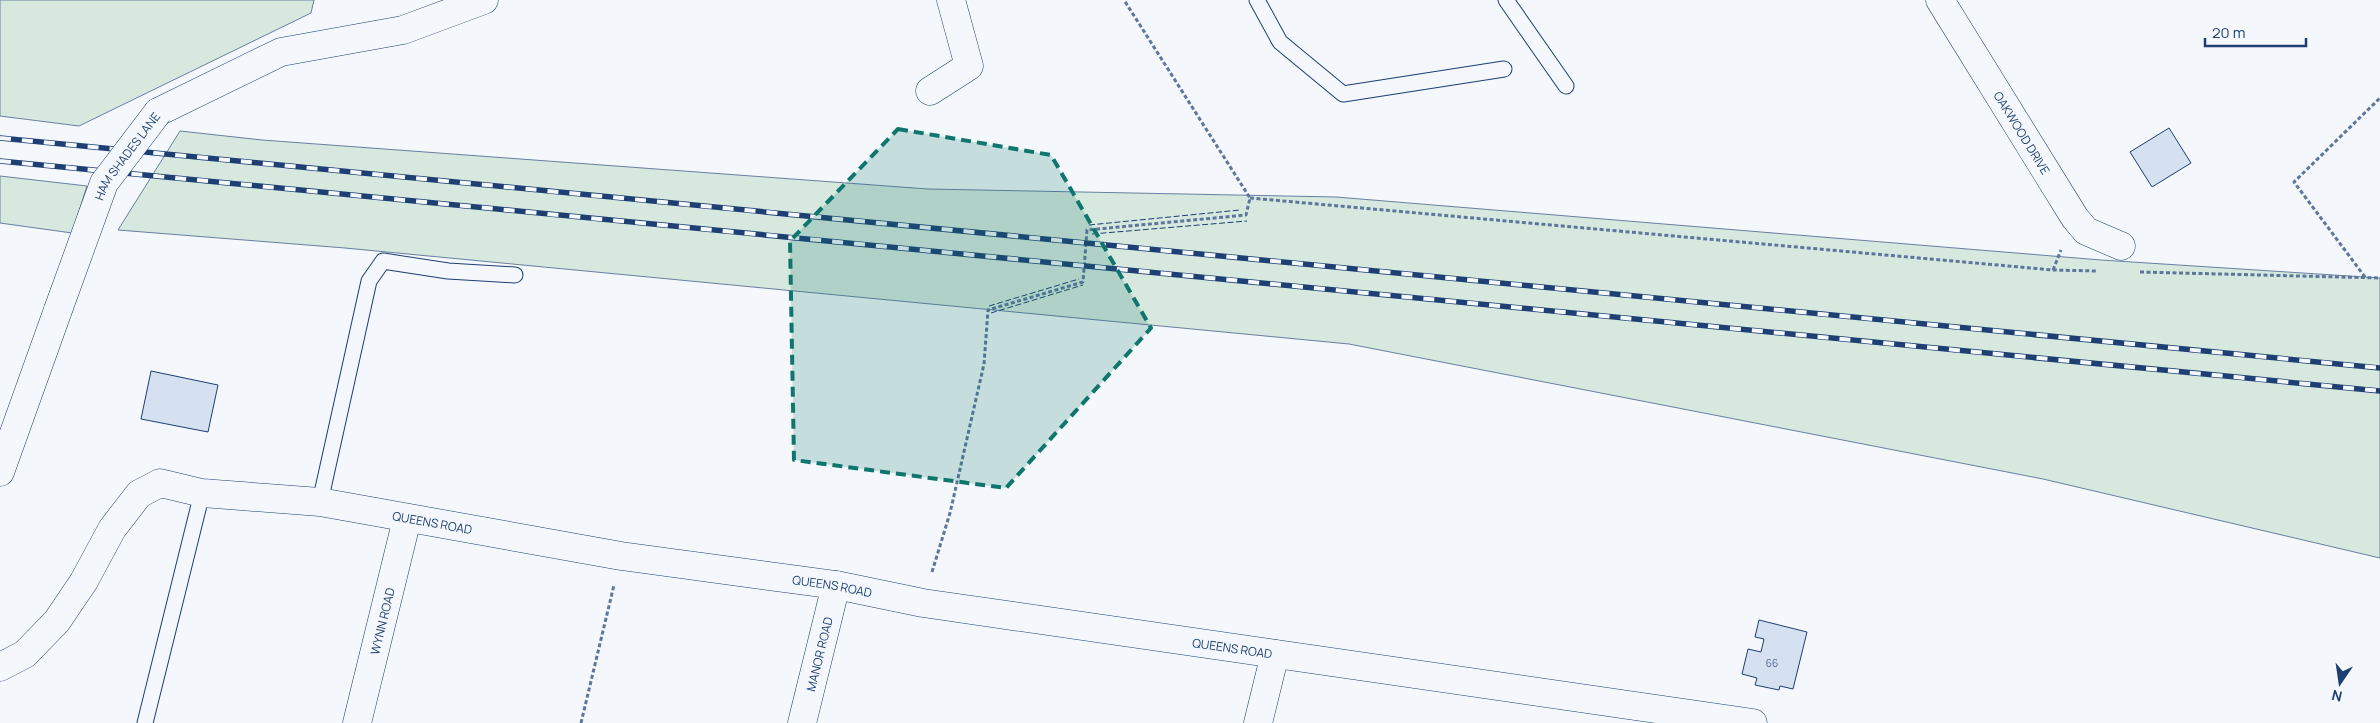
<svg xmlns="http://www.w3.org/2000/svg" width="2380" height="723" font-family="Manrope,sans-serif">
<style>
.green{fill:#d7e8df;stroke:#687fa3}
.building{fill:#d5e0f0;stroke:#1d3f73}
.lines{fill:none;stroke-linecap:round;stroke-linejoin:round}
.lane-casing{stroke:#1d3f73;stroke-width:17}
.street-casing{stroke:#1d3f73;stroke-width:29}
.secondary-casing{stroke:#1d3f73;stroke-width:29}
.path{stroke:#5e769c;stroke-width:3;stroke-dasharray:4 2.5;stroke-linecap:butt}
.lane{stroke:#f4f7fb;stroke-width:15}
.street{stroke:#f4f7fb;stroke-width:28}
.secondary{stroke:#f4f7fb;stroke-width:28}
.rail-casing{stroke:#1d3f73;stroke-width:5.5}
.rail{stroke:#f4f7fb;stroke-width:4;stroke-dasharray:11;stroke-linecap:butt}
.secondary-bridge-casing{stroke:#1d3f73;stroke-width:29;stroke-linecap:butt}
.secondary-bridge{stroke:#f4f7fb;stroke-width:28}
.fence{stroke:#1d3f73;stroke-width:1;stroke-dasharray:6 2.5;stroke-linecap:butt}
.marked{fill:#0f766e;fill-opacity:0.2;stroke:#0f766e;stroke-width:4;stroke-dasharray:10 6;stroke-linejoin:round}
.labels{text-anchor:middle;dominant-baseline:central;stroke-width:4;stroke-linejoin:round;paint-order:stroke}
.number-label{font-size:10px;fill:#4b6792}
.street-label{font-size:12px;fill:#1d3f73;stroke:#f4f7fb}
</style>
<rect width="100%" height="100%" fill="#f4f7fb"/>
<g class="green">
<polygon points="0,0 314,0 311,13 79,126 0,116"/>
<polygon points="180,131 262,140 928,189 1336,197 2101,260 2380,278 2380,558 2043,479 1349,344 345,248 118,230"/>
<polygon points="0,176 87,186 72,233 0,223"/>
</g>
<g class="building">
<polygon points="2169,128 2191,163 2152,187 2130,152"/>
<polygon points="151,371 218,385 208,432 141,419"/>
<polygon points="1759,620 1807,632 1793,689 1780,686 1779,690 1755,685 1757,678 1742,674 1748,649 1761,652 1764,639 1755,637"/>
</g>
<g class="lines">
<g class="lane-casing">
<g id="lane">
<polyline points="1257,0 1280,42 1343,94 1504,69"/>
<polyline points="1506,0 1566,86"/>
<polyline points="320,502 369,281 383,261 448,271 515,275"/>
<polyline points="145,723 202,493"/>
</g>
</g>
<g class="street-casing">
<g id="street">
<path id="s1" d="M1940,0L2075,218L2086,231L2121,246"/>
<polyline points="930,91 969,66 951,0"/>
<path id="s2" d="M357,723L407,519"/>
<path id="s3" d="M802,723L836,585"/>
<polyline points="1258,723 1275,654"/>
</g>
</g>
<g class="secondary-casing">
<g id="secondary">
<polyline points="158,112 281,52 403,30 484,0"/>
<polyline points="0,472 58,310"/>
<path id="s4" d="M0,667L25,654L57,621L84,581L112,529L139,494L160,483L202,493L320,502L621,556L836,585L923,603L1753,723"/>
</g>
</g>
<g class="path">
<polyline points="1250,198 2053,270 2096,271"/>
<polyline points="2053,270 2061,250"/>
<polyline points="2140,272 2380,278"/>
<polyline points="2365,277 2294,182 2380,98"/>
<polyline points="932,572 950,513 984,364 988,310 1083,282 1087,230 1246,215 1250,198 1124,0"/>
<polyline points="581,723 614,585"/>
</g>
<use href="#lane" class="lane"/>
<use href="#street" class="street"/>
<use href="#secondary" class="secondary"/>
<g class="rail-casing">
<g id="rail">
<polyline points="0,138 2380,368"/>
<polyline points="0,161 2380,391"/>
</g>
</g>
<use href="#rail" class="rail"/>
<g class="secondary-bridge-casing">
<g id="secondary-bridge">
<path id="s5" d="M58,310L104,183L158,112"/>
</g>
</g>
<use href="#secondary-bridge" class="secondary-bridge"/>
<g class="fence">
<polyline points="1089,225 1240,210"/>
<polyline points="1092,234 1247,221"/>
<polyline points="989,306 1079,279"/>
<polyline points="991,313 1083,285"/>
</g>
</g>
<path class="marked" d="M898,129L1051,155L1151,328L1006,488L794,460L790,241Z"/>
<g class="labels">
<g class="number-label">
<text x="1772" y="663">66</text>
</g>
<g class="street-label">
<text stroke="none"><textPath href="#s1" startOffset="156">OAKWOOD DRIVE</textPath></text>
<text stroke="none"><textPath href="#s5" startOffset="170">HAM SHADES LANE</textPath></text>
<text stroke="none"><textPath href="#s4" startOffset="525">QUEENS ROAD</textPath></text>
<text stroke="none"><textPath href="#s4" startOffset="930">QUEENS ROAD</textPath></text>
<text stroke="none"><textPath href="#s2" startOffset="105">WYNN ROAD</textPath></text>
<text stroke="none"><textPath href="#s4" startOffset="1335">QUEENS ROAD</textPath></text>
<text stroke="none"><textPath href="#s3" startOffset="71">MANOR ROAD</textPath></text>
</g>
</g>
<g transform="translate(2340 683) rotate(193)" stroke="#f4f7fb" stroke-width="4" paint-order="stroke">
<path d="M0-4L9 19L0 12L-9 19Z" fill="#1d3f73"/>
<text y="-8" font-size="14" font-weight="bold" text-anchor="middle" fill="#1d3f73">N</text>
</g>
<path d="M2205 38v8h101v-8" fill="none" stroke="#1d3f73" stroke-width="2.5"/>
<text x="2212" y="38" font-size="15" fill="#1d3f73" stroke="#f4f7fb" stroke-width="4" paint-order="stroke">20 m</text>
</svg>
